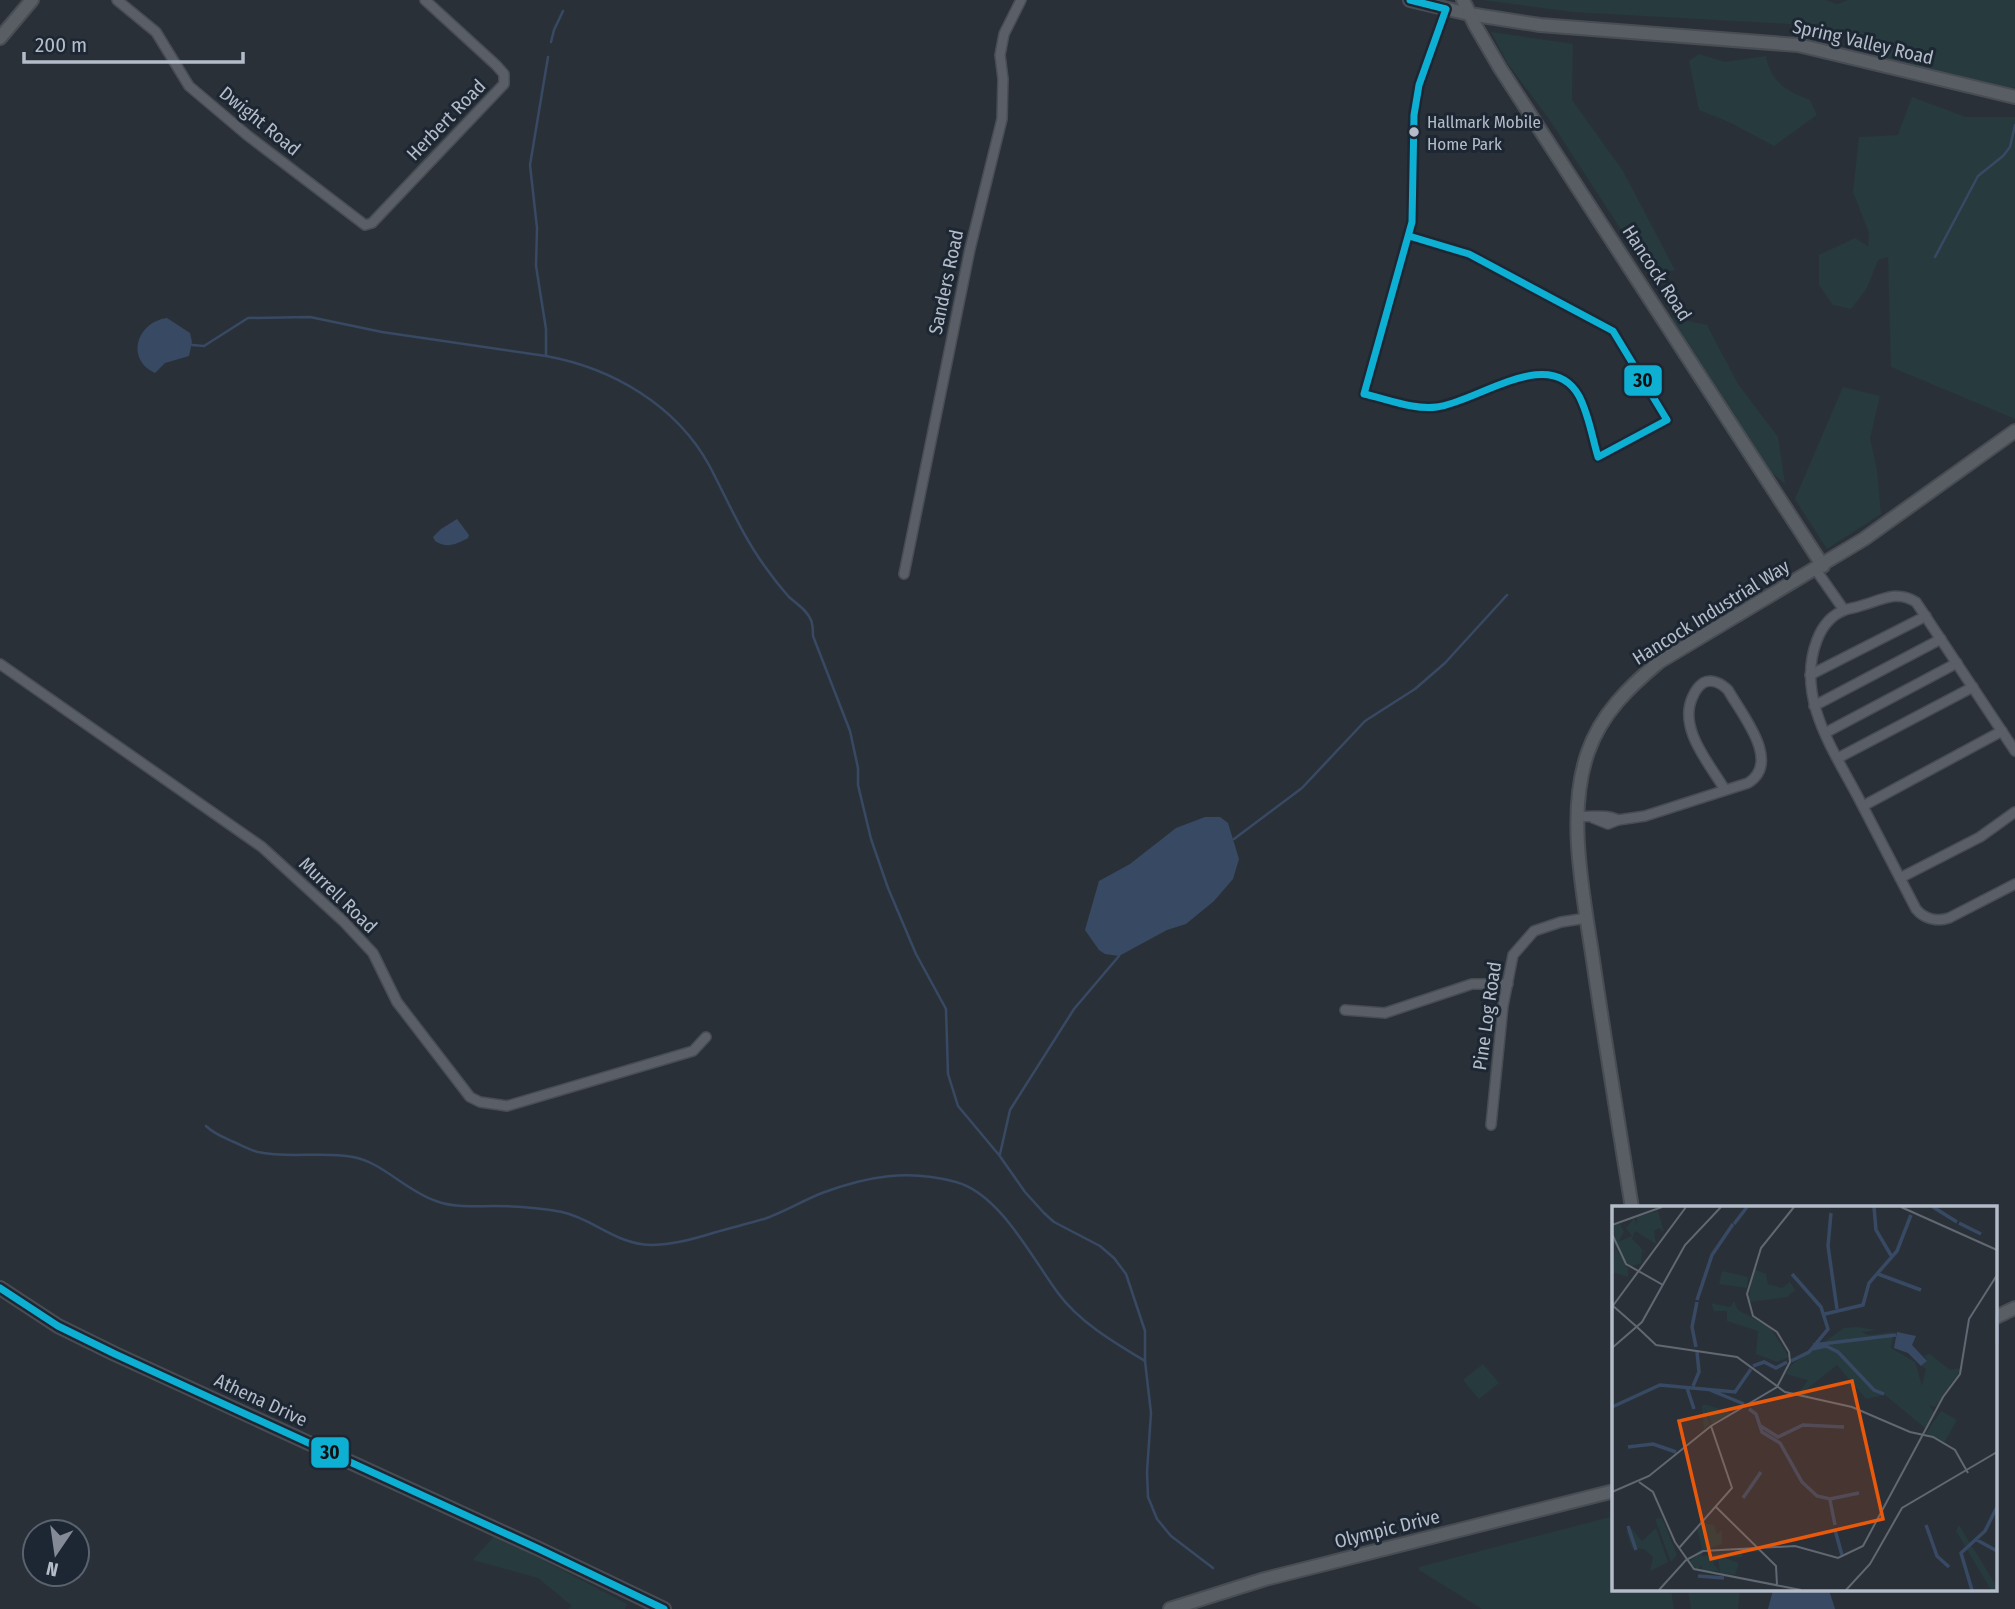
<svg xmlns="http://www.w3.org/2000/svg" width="2015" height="1609" font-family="'Fira Sans Condensed',sans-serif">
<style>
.green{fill:#273a3e}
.water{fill:#384963}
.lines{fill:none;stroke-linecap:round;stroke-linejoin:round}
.stream{stroke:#384963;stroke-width:2.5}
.street-casing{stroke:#484c53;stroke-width:12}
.secondary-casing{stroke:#484c53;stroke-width:16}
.street{stroke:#5a5e66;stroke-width:9}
.secondary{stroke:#595d64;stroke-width:12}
.bus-1-casing{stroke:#1d2633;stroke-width:12}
.bus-1{stroke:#0dafd3;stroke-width:7}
.bus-dot{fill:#b4bcc9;stroke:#1d2633;stroke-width:2.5}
.labels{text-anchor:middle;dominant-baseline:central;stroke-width:6;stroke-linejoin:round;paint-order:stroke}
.bus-label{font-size:17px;fill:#b4bcc9;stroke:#1d2633;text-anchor:start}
.street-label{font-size:19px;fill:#b4bcc9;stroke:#1d2633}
.inset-river{fill:none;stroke:#384963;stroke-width:3.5}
.inset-road{fill:none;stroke:#616872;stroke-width:2}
.view{fill:#e8590c;fill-opacity:0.15;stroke:#e8590c;stroke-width:3.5}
.inset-edge{fill:none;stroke:#b4bcc9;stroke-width:3.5}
.line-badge{stroke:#1d2633;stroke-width:2.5}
.pale-badge-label{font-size:19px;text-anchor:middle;font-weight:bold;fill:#111}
</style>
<rect width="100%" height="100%" fill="#2a3038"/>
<g class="green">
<polygon points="1482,0 1825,0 1837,4 1848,0 2015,0 2015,87 2009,90 1890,60 1867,41 1790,24 1572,12"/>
<polygon points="1491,32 1573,44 1572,100 1623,171 1675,270 1650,274 1549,119 1508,64"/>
<path d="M1699,54L1725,62L1766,56C1771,82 1786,91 1810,100L1817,115L1774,146L1731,123L1699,110L1689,61Z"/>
<polygon points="1912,97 1966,117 2015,117 2015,419 1891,367 1888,257 1878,260 1867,288 1851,309 1833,305 1819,285 1819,255 1855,238 1868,246 1869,233 1853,192 1859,137 1898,135"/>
<polygon points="1665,316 1707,325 1738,384 1778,437 1785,484 1771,472"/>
<polygon points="1843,387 1880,396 1870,438 1877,470 1881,514 1827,549 1795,499"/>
<polygon points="1483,1364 1499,1383 1479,1399 1463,1380"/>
<polygon points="1614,1516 1614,1590 1671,1590 1674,1609 1482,1609 1419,1570 1419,1567"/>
<polygon points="495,1535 627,1604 625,1609 568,1609 572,1606 538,1578 473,1560"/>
<polygon points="1688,1590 1740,1590 1738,1609 1691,1609"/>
</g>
<g class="water">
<path d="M167,318L190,333L192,342L189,356L165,363L155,373C125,359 137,322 167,318Z"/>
<path d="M457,519L469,535L468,538C456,544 448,549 435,541L433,537L441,529Z"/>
<polygon points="1205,817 1220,817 1228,823 1239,859 1233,879 1214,901 1186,924 1167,930 1119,956 1105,954 1099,950 1085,930 1099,881 1130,864 1176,828"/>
<polygon points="1773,1590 1829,1590 1835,1609 1768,1609"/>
</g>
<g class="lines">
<g class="stream">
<polyline points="551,42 554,30 563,11"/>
<polyline points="1935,257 1978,176 2003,156 2010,147 2015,125"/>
<path d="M192,345L204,346L248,318L310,317L382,332L546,356C612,368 676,405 709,465C727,499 743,537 766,568C773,578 781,588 789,597C797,604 807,610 811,620C813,625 813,631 813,636L850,731L858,768V785L871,839L888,888L916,954L946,1009L948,1074L958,1106L999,1155L1025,1192L1044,1213L1054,1222L1100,1246L1114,1258L1126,1274L1145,1331V1361L1151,1413L1147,1472L1148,1497L1157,1519L1171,1536L1213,1568"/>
<polyline points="546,356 546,329 536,266 537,228 530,165 548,57"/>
<polyline points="1234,839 1302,788 1365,721 1415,689 1445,663 1507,595"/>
<path d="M206,1126C214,1134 223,1137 234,1142C241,1145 250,1150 258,1152C289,1159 322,1151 353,1157C382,1162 406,1191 436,1201C454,1208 475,1206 494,1206C516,1206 540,1208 562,1212C594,1219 615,1244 651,1245C671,1245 694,1239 713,1233C730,1228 747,1224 764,1219C784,1212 802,1201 822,1193C868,1176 908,1169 956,1182C1000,1194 1032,1258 1058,1293C1079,1322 1115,1343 1145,1361"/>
<polyline points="1000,1154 1010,1110 1074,1009 1119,956"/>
</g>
<g class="street-casing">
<g id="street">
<polyline points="117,0 156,32 189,86 247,135 365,225 372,223 504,84 504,74 496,65 425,0"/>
<polyline points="1816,570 1844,610"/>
<polyline points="904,574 970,249 1002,119 1003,79 1000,55 1004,34 1021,0"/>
<polyline points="0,664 262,847 343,921 373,953 397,1002 470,1097 480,1102 507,1106 693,1051 706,1037"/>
<polyline points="1810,675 1926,616"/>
<polyline points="1814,706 1941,639"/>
<polyline points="1825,733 1957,663"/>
<path d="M2015,751L1916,602C1896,589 1880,601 1860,606C1855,608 1850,608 1845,610C1831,615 1822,627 1817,640C1795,697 1834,751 1859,799C1878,836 1897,872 1916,909C1924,919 1937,922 1949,918L2015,884"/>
<polyline points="1838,758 1973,687"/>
<polyline points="1863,806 2002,731"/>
<path d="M1577,816C1591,818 1606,813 1618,820L1608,824L1593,818"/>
<path d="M1618,820L1645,816L1748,783C1782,762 1742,715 1728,690C1722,684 1712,678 1703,683C1699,686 1695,691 1693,696C1677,728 1710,764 1725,790"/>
<polyline points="1900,878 1980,837 2015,812"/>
<polyline points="1345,1010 1385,1013 1472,984 1508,984"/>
<polyline points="1491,1125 1503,1006 1513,955 1534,931 1561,922 1587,918"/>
</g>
</g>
<g class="secondary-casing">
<g id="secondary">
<polyline points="1410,0 1469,14 1540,25 1798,45 2015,97"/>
<polyline points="1463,0 1475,25 1500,68 1823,566"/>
<polyline points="0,38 32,0"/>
<path d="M1632,1208C1619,1128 1606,1048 1594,967C1585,902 1565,816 1588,752C1601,714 1629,687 1659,662L1864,539L2015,431"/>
<polyline points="0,1288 58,1326 115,1354 537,1548 664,1609"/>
<polyline points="1996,1317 2015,1308"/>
<polyline points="1170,1609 1265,1579 1614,1491"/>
</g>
</g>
<use href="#street" class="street"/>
<use href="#secondary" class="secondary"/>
<g class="bus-1-casing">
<g id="bus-1">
<path d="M1409,236L1469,254L1613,331L1667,420L1598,457C1592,437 1589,415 1579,396C1550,344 1477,402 1437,407C1413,410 1387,399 1364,394L1412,222L1414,115L1419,85L1446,9L1410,0"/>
<polyline points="0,1288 58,1326 115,1354 537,1548 664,1609"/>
</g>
</g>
<use href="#bus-1" class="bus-1"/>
</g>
<circle class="bus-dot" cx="1414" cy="132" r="6"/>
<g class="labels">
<g class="bus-label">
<text x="1427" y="122">Hallmark Mobile<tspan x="1427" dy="22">Home Park</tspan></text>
</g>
<g class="street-label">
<text transform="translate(1863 42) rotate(13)">Spring Valley Road</text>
<text transform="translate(446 120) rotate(-46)">Herbert Road</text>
<text transform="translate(260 121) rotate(39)">Dwight Road</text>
<text transform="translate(1657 273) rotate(57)">Hancock Road</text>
<text transform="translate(946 282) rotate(-78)">Sanders Road</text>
<text transform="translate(1711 612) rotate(-32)">Hancock Industrial Way</text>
<text transform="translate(338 895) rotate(44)">Murrell Road</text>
<text transform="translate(1487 1016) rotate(-82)">Pine Log Road</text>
<text transform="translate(261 1400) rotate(25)">Athena Drive</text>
<text transform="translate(1387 1529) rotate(-14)">Olympic Drive</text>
</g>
</g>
<g transform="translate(1612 1206)">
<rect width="385" height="385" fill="#2a3038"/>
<path d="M46,5L52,26L47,22L42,25L44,38L23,25L20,33L28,41L35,49L30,45L29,57L18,61L0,35V20L8,18L12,26L6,36L20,30L10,16L15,21L22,12L25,19V11ZM3,41L16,62V71L0,66ZM142,63L154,68L156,78L170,82L178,76L183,84L175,91L136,96ZM110,65L136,71L135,82L107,78ZM122,95L126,104L158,121L177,151L165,156L144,148L146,125L115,115V105H102L99,97L118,101ZM245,121L265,124L250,126L256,129L282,126L279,142L303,156L310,180L314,163L310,160L315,154L312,150L318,148L338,164L350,162L323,201L317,199L322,206L313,222L273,189L254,193L225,159L191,186L199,191L186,188L196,174L174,168L179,159L232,122ZM90,199H95L119,207L100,218L92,201L98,218L92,223ZM329,205L345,214L332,237L314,227ZM50,312L65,349L59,356L43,313ZM90,317L102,319L105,328L110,324V338L83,347L90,343L85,323ZM347,319L385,381V384H379L344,325ZM44,322L56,356L38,365L41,351L32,343L20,342L14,325L20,323L30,335ZM145,342L147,346H130V351H111L127,357L123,369L108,367L106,354L101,357L107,365H91L89,359L86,364L77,356L90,346V350Z" fill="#273a3e"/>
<path d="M285,126L304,130L300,139L315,155L309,160L296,147L282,142Z" fill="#384963"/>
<path class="inset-river" d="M262,1L264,24L280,51M321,1L345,16M219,7L216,40L225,103M347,17L369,28M122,18L135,1M266,68L309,84M85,94L100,49L121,18M213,108L251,99L257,77L285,45L299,9M385,110V138M201,139L284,129M84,141L80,121L85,96M200,143L214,140L226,146L262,184L272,188M179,155L197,146L216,123L209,101L180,68M141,160L152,156L164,162L175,156M81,180L87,166L85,146M75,182L82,203M98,184L132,198M0,201L48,179L123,186L139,163M137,203L144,208L150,226L168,237L190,276L205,290L218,293L247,287M147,219L166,231L191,219L232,221M16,241L41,238L64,246M131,292L149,266M218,294L223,319M314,319L325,350L337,361M16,320L24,344M223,324L230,349M365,334L385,345M86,370L112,372M360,384L349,347L373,325L385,301"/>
<path class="inset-road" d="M289,1L385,44M0,19L50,1M0,28L14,58L51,79M0,99L25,121M0,101L74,1M25,121L44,139L125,151L173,186L240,201L298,226L321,231L343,244L356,267M0,142L30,116L73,39L109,1M27,276L41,286L63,336L82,363L189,384M0,286L37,270L99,220L165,181L178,156L177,146L165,126L141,110L135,88L149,42L182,1M104,301L164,360L165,379M67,342L120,282L99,220M47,384L74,354L91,345L183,340L226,352L251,340L331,191L348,168L357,113L385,69M234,384L258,358L290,302L385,246"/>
<path class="view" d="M240,175L271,313L99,353L67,215Z"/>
<rect width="385" height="385" class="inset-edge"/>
</g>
<g class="line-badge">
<rect x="1623" y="364" width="40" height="33" rx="7" fill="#0dafd3"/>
<rect x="310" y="1436" width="40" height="33" rx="7" fill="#0dafd3"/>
</g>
<g class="pale-badge-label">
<text x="1643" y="387">30</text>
<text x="330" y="1459">30</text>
</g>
<g transform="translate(56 1553) rotate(193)"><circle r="33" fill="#1d2633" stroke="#59626f" stroke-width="2"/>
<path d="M0-5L12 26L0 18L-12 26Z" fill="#848b96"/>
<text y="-10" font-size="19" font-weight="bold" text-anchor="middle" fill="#b4bcc9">N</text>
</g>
<path d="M24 52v10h219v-10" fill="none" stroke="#b4bcc9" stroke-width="3.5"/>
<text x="35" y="52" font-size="21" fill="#b4bcc9" stroke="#1d2633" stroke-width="5" paint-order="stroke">200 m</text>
</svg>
